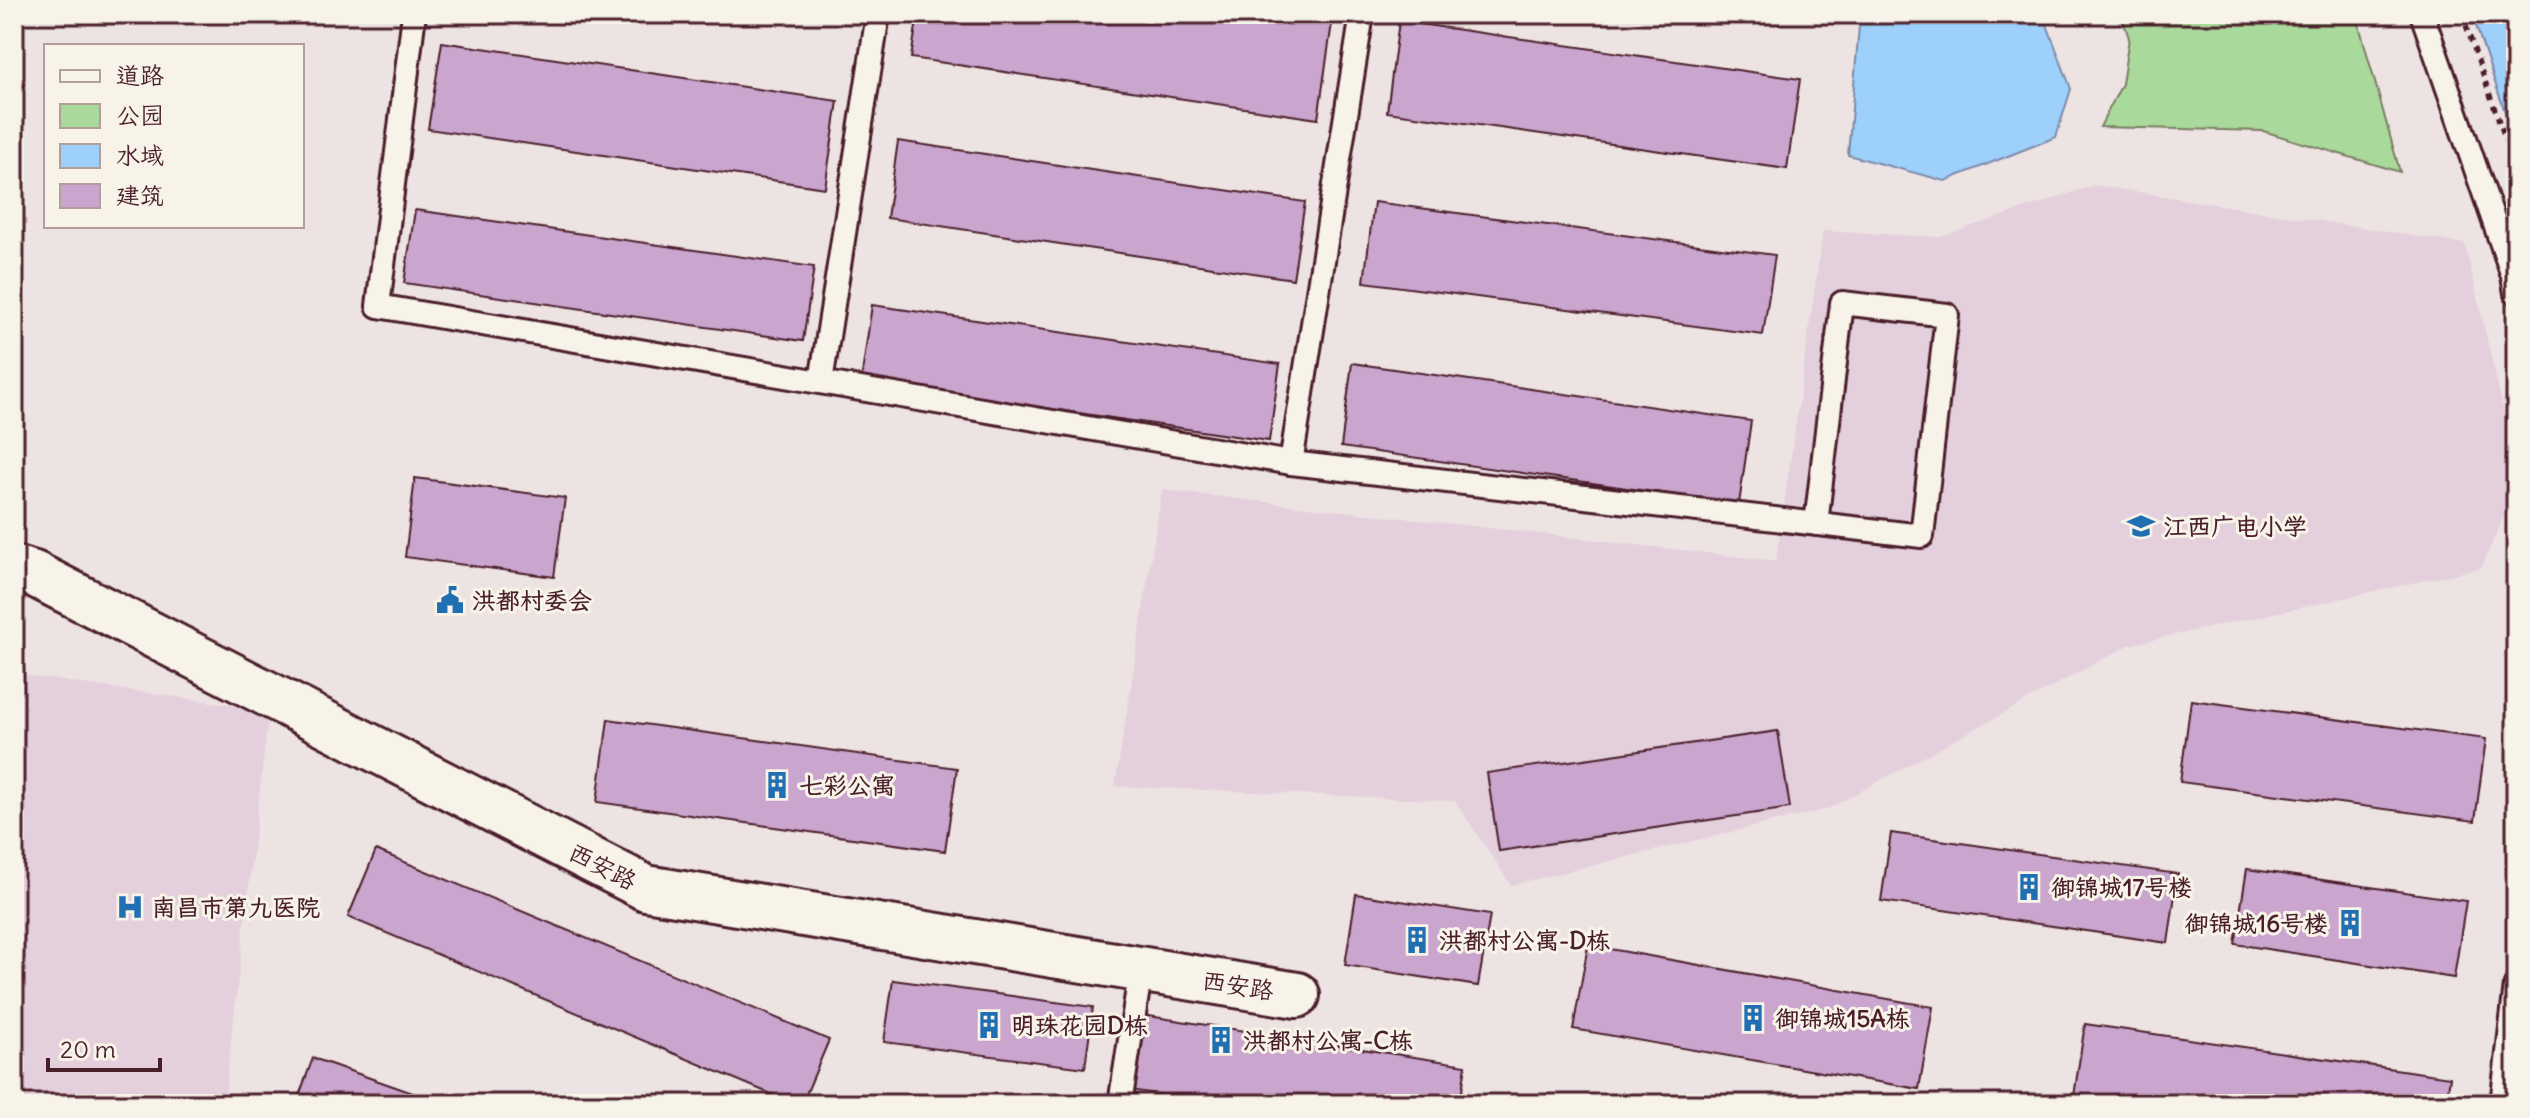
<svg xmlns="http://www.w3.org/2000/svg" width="2530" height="1118" font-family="Delius,'LXGW WenKai TC',sans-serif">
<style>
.built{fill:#e3d0dc}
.green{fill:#a9da9b;stroke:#7a7c63;stroke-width:2}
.water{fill:#9dd0fa;stroke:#7c89a7;stroke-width:2}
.building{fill:#caa5cd;stroke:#4a1f2b;stroke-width:2}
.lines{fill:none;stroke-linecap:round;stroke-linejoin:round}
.service-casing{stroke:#4a1f2b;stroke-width:28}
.minor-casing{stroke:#4a1f2b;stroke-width:50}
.path{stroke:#4a1f2b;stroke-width:5;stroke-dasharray:6 6;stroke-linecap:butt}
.service{stroke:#f7f3e8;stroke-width:22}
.minor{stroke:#f7f3e8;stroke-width:44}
.labels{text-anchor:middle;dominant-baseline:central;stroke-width:6;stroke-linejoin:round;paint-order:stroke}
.poi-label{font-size:24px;font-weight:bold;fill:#4a1f2b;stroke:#f7f3e8;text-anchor:start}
.street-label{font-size:24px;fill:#4a1f2b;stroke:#f7f3e8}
</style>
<rect width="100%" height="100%" fill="#eee3e3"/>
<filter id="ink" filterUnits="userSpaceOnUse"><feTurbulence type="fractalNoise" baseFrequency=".0125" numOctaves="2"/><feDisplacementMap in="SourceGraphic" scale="16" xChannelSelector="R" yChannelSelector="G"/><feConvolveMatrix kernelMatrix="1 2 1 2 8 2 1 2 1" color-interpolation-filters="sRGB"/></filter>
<g filter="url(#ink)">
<g class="built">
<polygon points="2094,185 2465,244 2516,464 2516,490 2481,568 2129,645 1828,809 1511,885 1455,801 1115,786 1162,490 1776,561 1823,231 1940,237"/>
<polygon points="14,674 269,710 224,1104 14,1104"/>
</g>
<polygon class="green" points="2121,14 2356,14 2400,172 2263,131 2100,127 2122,84 2129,38"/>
<g class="water">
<polygon points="1860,14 2043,14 2071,89 2056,137 1945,181 1848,155"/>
<polygon points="2472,14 2516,14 2516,145"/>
</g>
<g class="building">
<polygon points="918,14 1272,14 1332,23 1318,119 911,58"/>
<polygon points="1399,21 1800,79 1787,169 1387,112"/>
<polygon points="442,42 838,101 825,188 428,129"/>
<polygon points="898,141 1305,202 1293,279 887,218"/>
<polygon points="1374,202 1775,255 1763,335 1364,282"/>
<polygon points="415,210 814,267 803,341 404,283"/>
<polygon points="872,305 1280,364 1269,441 861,381"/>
<polygon points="1352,363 1751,421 1739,504 1341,447"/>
<polygon points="415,478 565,498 554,577 405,557"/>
<polygon points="2191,700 2486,739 2475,821 2180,782"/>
<polygon points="608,719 957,768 945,851 597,802"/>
<polygon points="1778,731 1790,808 1499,851 1487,773"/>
<polygon points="1891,833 2178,874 2168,943 1881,901"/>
<polygon points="376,850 829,1040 802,1104 795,1104 348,917"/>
<polygon points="2247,869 2466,901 2454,978 2235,944"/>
<polygon points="1356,894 1490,915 1478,986 1345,965"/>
<polygon points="1588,945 1933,1007 1919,1089 1573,1029"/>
<polygon points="893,980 1093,1007 1085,1068 884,1042"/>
<polygon points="1142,1015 1466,1065 1460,1104 1220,1104 1130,1090"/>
<polygon points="2085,1024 2450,1077 2446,1104 2128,1104 2074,1096"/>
<polygon points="313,1058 444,1104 296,1104"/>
</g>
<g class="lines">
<g class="service-casing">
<g id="service">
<polyline points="414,14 378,306 1291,463 1362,14"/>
<polyline points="2422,14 2513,276 2516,293"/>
<polyline points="821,382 878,14"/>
<polyline points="1291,463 1922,536 1947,315 1842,303 1816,524"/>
<polyline points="1120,1104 1141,969"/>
<polyline points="2502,1104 2516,985"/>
</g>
</g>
<g class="minor-casing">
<polyline id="minor" points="14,568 34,574 646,888 1297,995"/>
</g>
<polyline class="path" points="2462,14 2516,170"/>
<use href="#service" class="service"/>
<use href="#minor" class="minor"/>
</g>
</g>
<defs>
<g id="school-bare" transform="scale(2.16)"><path d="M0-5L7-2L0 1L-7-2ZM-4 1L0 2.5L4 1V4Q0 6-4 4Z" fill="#1f6fb2" stroke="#f7f3e8" stroke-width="2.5" paint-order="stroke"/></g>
<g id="civic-bare" transform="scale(2.16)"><path d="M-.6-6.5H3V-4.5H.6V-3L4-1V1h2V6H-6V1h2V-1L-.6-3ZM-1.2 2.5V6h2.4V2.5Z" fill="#1f6fb2" stroke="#f7f3e8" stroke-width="2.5" paint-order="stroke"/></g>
<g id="building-bare" transform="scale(2.16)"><path d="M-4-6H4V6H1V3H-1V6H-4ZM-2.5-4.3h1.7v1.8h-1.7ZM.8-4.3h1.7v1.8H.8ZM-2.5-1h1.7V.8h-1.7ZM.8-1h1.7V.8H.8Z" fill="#1f6fb2" stroke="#f7f3e8" stroke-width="2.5" paint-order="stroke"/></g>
<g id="hospital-bare" transform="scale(2.16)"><path d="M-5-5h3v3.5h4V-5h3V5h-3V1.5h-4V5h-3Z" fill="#1f6fb2" stroke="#f7f3e8" stroke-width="2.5" paint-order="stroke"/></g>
</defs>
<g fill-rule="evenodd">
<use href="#school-bare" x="2141" y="526"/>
<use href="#civic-bare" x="450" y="600"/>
<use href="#building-bare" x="777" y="785"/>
<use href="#building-bare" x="2029" y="887"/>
<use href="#hospital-bare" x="130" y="907"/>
<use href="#building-bare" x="2350" y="923"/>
<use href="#building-bare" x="1417" y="940"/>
<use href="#building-bare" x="1753" y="1018"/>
<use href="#building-bare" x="989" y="1025"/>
<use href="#building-bare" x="1221" y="1040"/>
</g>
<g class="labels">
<g class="poi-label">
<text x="2163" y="526">江西广电小学</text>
<text x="472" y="600">洪都村委会</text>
<text x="799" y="785">七彩公寓</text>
<text x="2051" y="887">御锦城17号楼</text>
<text x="152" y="907">南昌市第九医院</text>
<text x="2328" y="923" text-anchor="end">御锦城16号楼</text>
<text x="1439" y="940">洪都村公寓-D栋</text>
<text x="1775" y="1018">御锦城15A栋</text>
<text x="1011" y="1025">明珠花园D栋</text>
<text x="1243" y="1040">洪都村公寓-C栋</text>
</g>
<g class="street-label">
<text transform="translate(603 866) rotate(27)">西安路</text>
<text transform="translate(1238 985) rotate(9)">西安路</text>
</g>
</g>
<rect width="2530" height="1118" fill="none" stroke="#f7f3e8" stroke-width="48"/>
<rect x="24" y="24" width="2482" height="1070" fill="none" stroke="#4a1f2b" stroke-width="3" filter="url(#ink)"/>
<rect x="44" y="44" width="260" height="184" fill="#f7f3e8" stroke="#b29e9c" stroke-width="2"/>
<rect x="60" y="70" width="40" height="12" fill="#f7f3e8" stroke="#b29e9c" stroke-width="2"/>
<text x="116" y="84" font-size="24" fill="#4a1f2b">道路</text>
<rect x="60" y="104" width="40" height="24" fill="#a9da9b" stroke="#b29e9c" stroke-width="2"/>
<text x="116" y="124" font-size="24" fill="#4a1f2b">公园</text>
<rect x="60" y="144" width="40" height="24" fill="#9dd0fa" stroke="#b29e9c" stroke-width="2"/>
<text x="116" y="164" font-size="24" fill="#4a1f2b">水域</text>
<rect x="60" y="184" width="40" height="24" fill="#caa5cd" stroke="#b29e9c" stroke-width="2"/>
<text x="116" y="204" font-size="24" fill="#4a1f2b">建筑</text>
<path d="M48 1058v12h112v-12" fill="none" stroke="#4a1f2b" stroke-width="4"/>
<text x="60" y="1058" font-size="24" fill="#4a1f2b" stroke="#f7f3e8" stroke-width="6" paint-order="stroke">20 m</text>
</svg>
